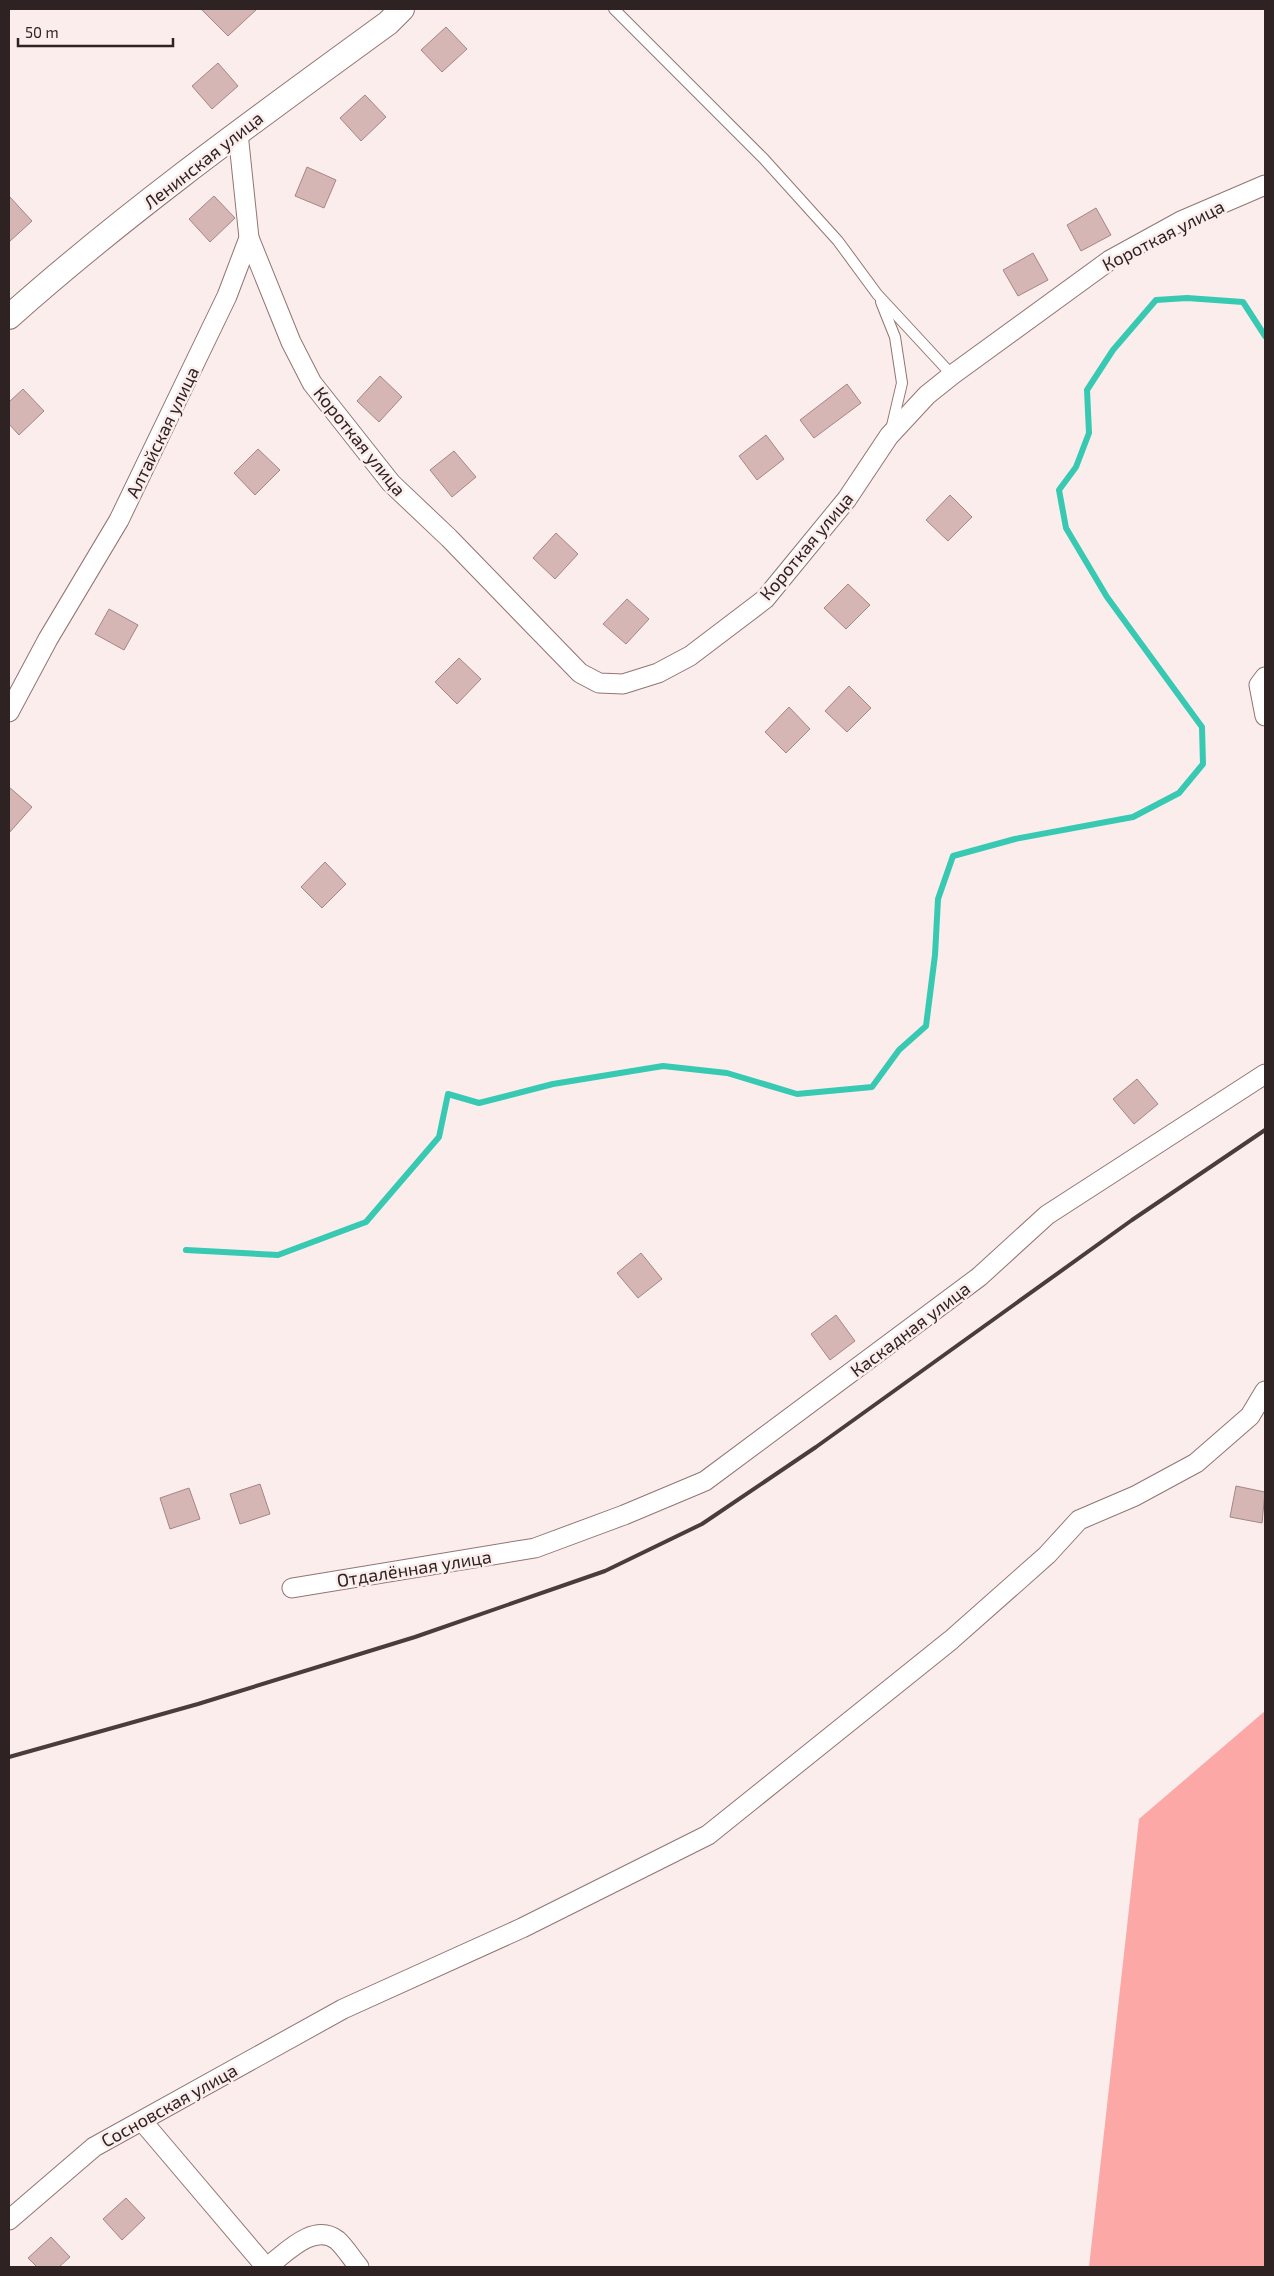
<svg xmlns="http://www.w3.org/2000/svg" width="1274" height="2276" font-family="'Exo 2',sans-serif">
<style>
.forest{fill:#fca8a7}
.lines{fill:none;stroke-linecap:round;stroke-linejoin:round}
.stream{stroke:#37c9b2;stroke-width:6}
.building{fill:#d6b6b5;stroke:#a48685}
.service-casing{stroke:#927574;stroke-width:12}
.minor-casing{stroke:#927574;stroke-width:21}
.tertiary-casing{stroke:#927574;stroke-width:26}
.service{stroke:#fff;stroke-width:10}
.minor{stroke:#fff;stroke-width:19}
.tertiary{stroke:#fff;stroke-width:24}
.rail{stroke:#493c3c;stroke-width:4}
.labels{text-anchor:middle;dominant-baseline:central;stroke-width:5;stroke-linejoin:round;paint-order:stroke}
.street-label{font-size:18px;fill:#2e2222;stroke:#fbedec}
</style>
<rect width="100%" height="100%" fill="#fbedec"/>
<polygon class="forest" points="1265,1711 1265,2267 1089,2267 1139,1819"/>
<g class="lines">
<polyline class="stream" points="186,1250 278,1255 366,1222 439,1137 448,1094 479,1103 553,1084 663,1066 727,1073 797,1094 872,1087 899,1050 926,1026 935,955 938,899 953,856 1015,839 1133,817 1179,793 1203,764 1202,727 1107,597 1066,528 1059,490 1076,467 1089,433 1087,390 1113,350 1156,300 1187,298 1243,302 1265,336"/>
</g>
<g class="building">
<polygon points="201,9 257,9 228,36"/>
<polygon points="446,27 467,49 442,72 421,50"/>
<polygon points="218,63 238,86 212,109 192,86"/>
<polygon points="365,95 386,117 361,141 340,118"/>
<polygon points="307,167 336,180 324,208 295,196"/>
<polygon points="9,196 32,221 9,242"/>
<polygon points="214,196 235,218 210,242 189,219"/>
<polygon points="1096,208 1111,235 1081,251 1067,225"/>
<polygon points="1033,253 1048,280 1018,296 1003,270"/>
<polygon points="380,376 402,397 379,422 357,401"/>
<polygon points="847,384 861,403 814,438 800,420"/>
<polygon points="23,389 44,411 19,435 9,424 9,402"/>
<polygon points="766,435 784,459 757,480 739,456"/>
<polygon points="258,449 280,470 255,495 234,473"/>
<polygon points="454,451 476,477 452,497 430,470"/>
<polygon points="950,495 972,517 948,541 926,520"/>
<polygon points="556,533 578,554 555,579 533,558"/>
<polygon points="848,584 870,605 846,629 824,608"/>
<polygon points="627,599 649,619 626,644 603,624"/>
<polygon points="109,609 138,625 124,650 95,634"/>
<polygon points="459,658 481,679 457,704 435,682"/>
<polygon points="849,686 871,708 847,732 825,711"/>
<polygon points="789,707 810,729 786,753 765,732"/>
<polygon points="9,787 32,807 9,833"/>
<polygon points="325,862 346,884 322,908 301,887"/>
<polygon points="1137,1079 1158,1104 1134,1124 1113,1099"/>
<polygon points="641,1253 662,1279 638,1298 617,1273"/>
<polygon points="836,1315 855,1341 830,1360 811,1334"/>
<polygon points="260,1484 270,1514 240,1524 230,1494"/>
<polygon points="1236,1486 1265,1492 1262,1523 1230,1517"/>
<polygon points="189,1488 200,1519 170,1529 160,1498"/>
<polygon points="126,2198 145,2218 122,2240 103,2219"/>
<polygon points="51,2237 70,2257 59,2267 37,2267 28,2258"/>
</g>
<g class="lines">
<g class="service-casing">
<g id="service">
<polyline points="614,9 764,159 838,241 877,294 952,375"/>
<polyline points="881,302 895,337 902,383 891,430"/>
</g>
</g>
<g class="minor-casing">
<g id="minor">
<polyline points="249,238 291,342 312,383 391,483 449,538 580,673 599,683 623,684 658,673 690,656 765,599 847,499 889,436 927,395 952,375 1110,260 1181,221 1265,185"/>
<polyline points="1265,677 1259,685 1265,716"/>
<polyline points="9,712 48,639 119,520 227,296 249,238 238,133"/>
<polyline points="292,1588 535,1548 624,1515 705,1481 979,1277 1047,1215 1265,1074"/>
<polyline points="142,2121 266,2267"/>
<polyline points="9,2220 94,2147 343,2009 522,1928 708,1835 951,1640 1047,1555 1079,1520 1135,1496 1196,1463 1250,1416 1265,1391"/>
<path d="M267,2267C285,2254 313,2222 337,2240C345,2247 352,2259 359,2267"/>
</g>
</g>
<g class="tertiary-casing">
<path id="tertiary" d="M9,317C128,211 259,117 388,23L402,9"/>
</g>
<use href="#service" class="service"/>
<use href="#minor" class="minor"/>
<use href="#tertiary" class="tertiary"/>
<polyline class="rail" points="9,1757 198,1704 415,1637 605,1571 702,1524 816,1447 1132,1220 1265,1130"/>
</g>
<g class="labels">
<g class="street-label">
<text transform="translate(203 160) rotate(-38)">Ленинская улица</text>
<text transform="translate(1163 235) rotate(-27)">Короткая улица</text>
<text transform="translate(162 432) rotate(-64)">Алтайская улица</text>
<text transform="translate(360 441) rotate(51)">Короткая улица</text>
<text transform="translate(806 546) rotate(-50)">Короткая улица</text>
<text transform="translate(910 1329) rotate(-37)">Каскадная улица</text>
<text transform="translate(414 1568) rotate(-9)">Отдалённая улица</text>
<text transform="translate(169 2105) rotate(-29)">Сосновская улица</text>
</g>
</g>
<rect width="1274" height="2276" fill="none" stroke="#2e2222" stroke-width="20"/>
<path d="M18 38v8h155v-8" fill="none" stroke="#2e2222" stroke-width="2.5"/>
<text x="25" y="38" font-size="15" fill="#2e2222" stroke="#fbedec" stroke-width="4" paint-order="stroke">50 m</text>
</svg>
